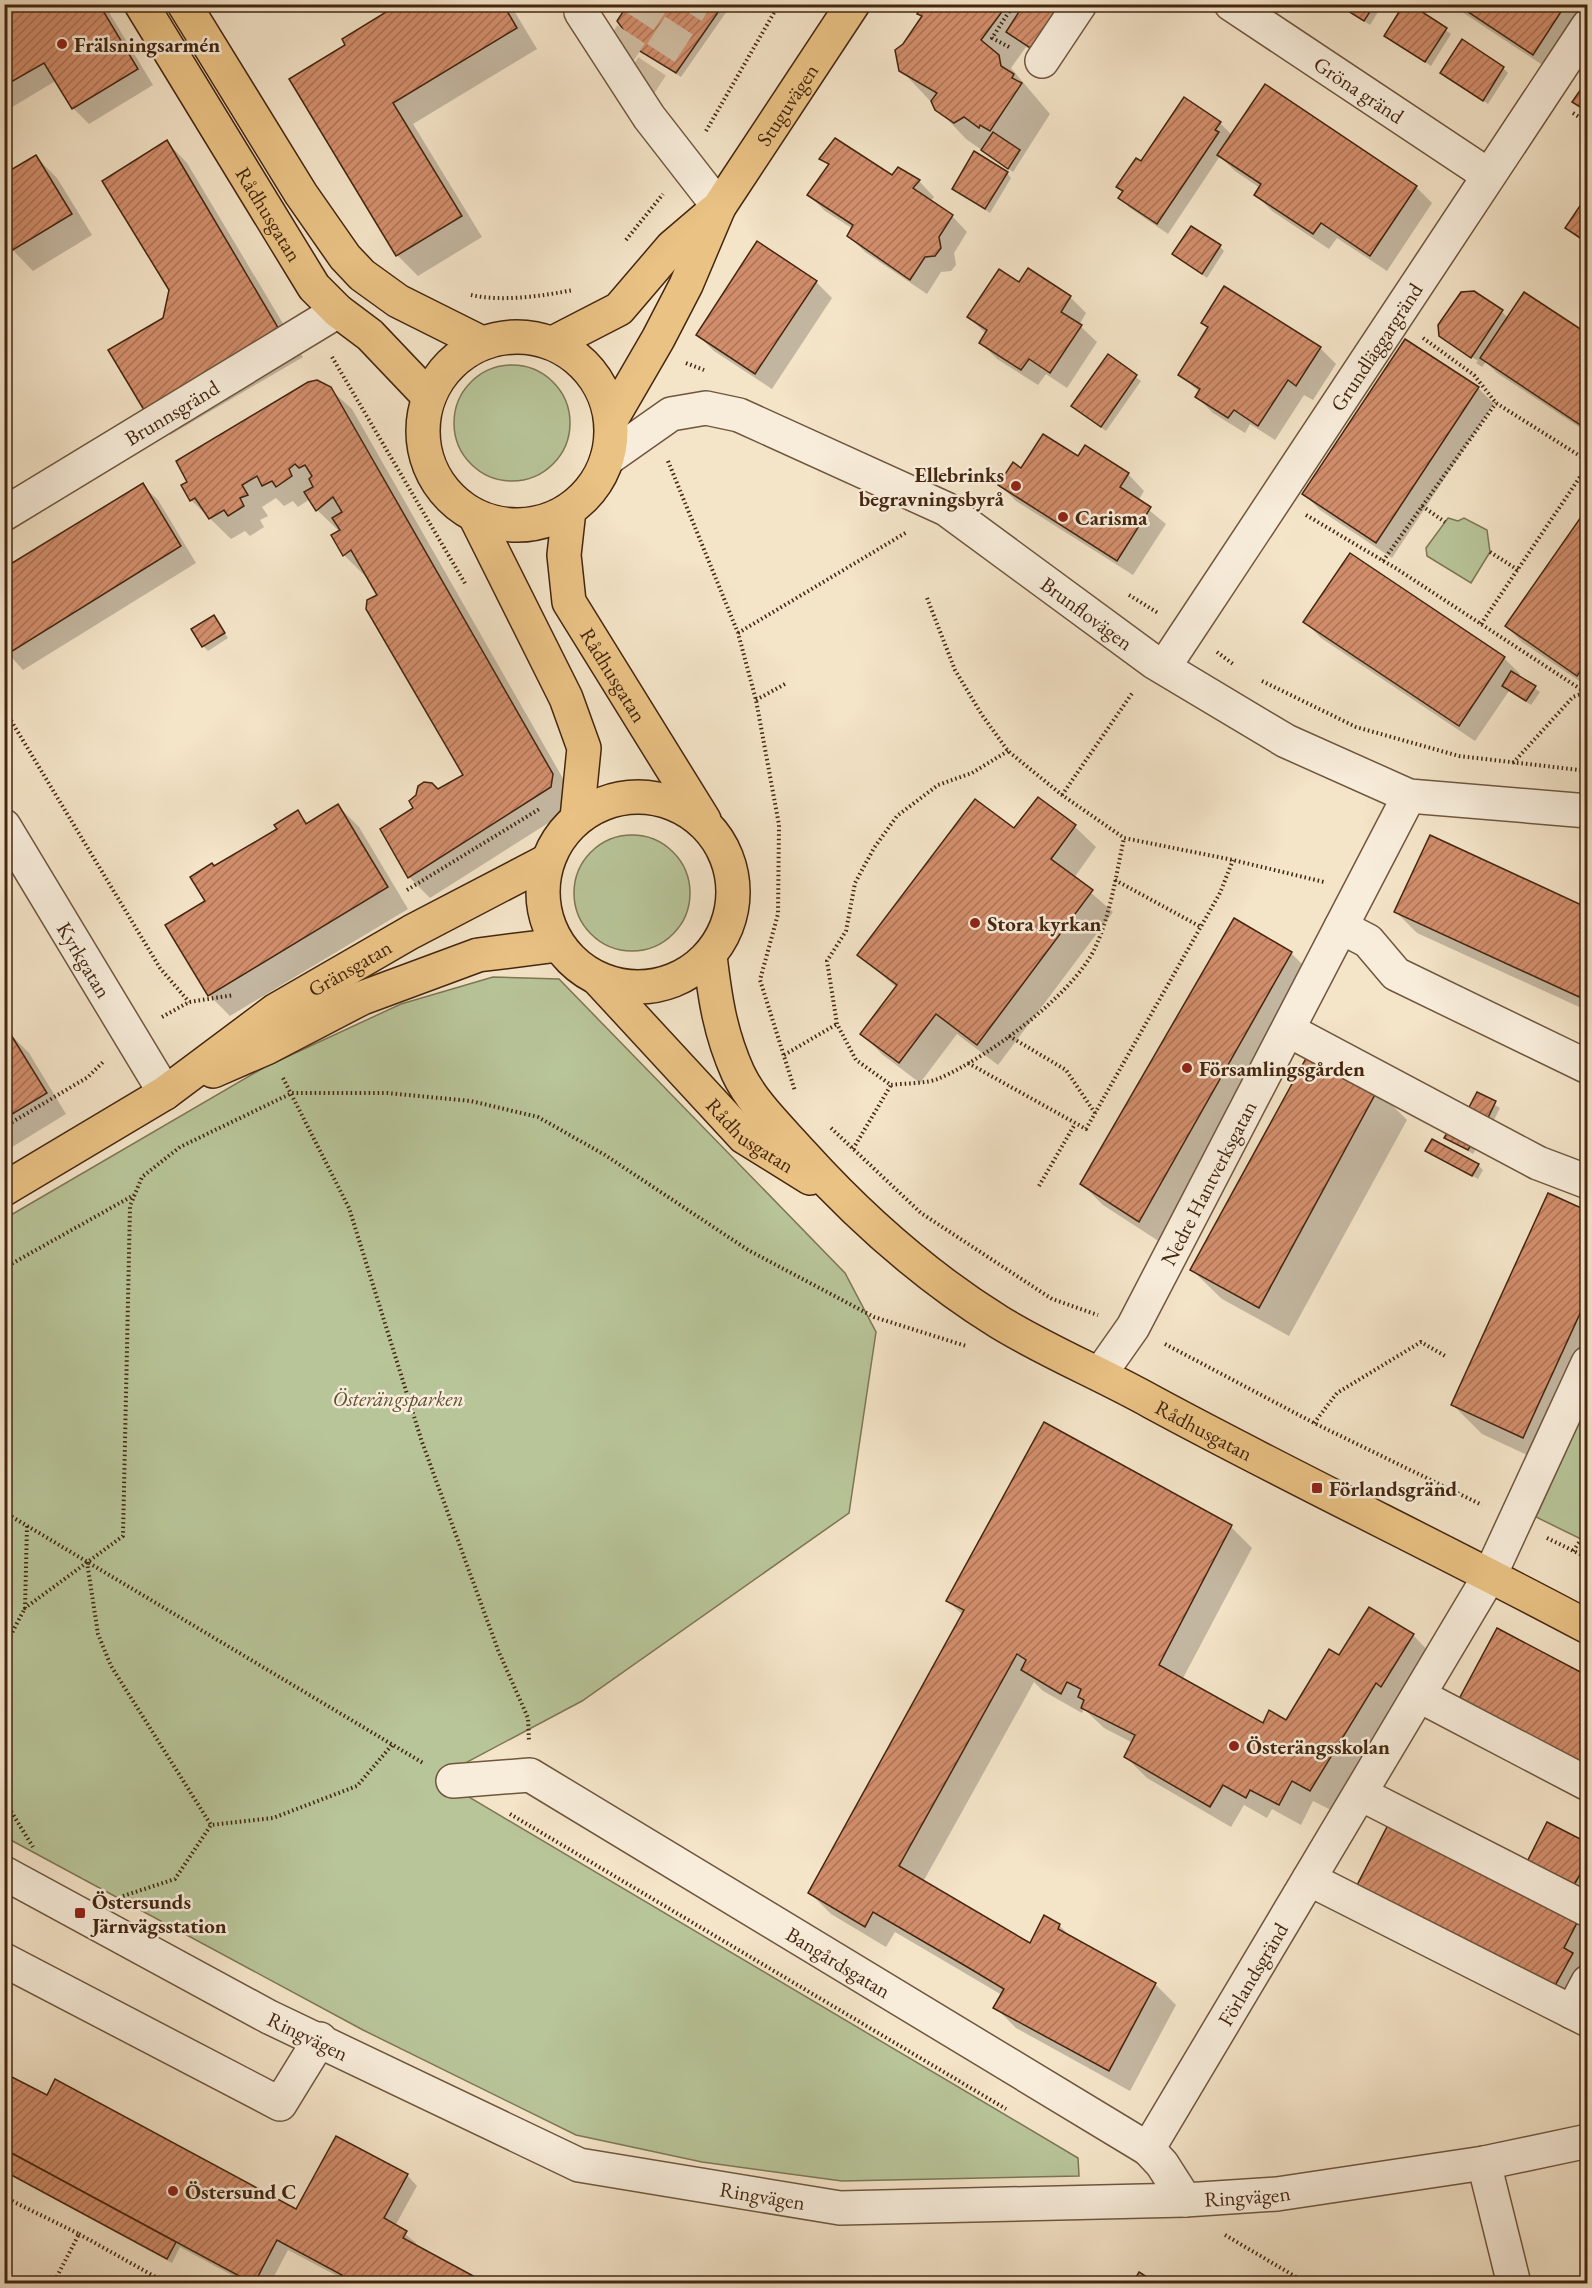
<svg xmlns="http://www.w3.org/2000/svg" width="1592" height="2288" font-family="'EB Garamond',serif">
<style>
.green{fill:#b8c599;stroke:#7e7654;stroke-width:1.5}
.shadow{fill:#0003}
.building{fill:url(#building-hatch);stroke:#442610;stroke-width:1.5}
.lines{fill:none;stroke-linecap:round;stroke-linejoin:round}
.minor-tunnel{stroke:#d1bea3;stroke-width:33;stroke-dasharray:33 16;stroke-linecap:butt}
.minor-casing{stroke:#70563e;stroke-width:36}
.major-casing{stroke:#442610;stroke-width:36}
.path{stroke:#442610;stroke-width:4;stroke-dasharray:1.5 3;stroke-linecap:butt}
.minor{stroke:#f8eddb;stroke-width:33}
.major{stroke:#eac284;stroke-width:33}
.poi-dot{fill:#8f2418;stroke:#f8eddb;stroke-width:2}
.labels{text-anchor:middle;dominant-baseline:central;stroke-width:5;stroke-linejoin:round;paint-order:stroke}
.poi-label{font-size:21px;font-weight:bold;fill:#442610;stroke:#f8eddb;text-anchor:start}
.street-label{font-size:21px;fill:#442610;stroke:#f8eddb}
.park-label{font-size:21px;font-style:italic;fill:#614e32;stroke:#f8eddb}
</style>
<defs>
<pattern id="building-hatch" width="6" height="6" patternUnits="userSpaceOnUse" patternTransform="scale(1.5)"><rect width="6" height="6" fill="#d28e6c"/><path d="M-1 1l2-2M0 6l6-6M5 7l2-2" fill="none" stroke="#ac7457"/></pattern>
</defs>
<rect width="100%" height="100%" fill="#f4e4c8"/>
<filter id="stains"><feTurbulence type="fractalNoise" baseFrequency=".00333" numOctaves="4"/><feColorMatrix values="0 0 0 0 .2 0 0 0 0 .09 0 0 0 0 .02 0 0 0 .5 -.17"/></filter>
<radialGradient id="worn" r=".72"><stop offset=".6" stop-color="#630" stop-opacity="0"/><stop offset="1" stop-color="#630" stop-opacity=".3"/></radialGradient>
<g class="green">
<circle cx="512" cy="423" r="58"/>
<polygon points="1448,518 1458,521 1464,518 1487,530 1490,552 1471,583 1427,556 1426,548"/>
<circle cx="632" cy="893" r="58"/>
<polygon points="493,977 559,979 845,1273 876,1332 849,1513 582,1701 437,1778 1078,2158 1079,2176 842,2181 702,2162 576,2135 363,2030 5,1837 4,1219 265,1067 401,1004"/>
<polygon points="1587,1405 1588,1542 1587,1542 1536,1517"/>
</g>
<g class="shadow">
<polygon points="13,4 104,4 153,85 89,124 73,108 57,80 4,112 4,10"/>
<polygon points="401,4 510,4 537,49 413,124 482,237 418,276 397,255 347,45"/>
<polygon points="720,4 727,11 681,77 639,49"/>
<polygon points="925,4 1087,4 1049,62 1026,47 1011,68 1050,114 1013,172 966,139 901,70 905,45 923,17 919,14"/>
<polygon points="1347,4 1383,4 1370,25 1350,12 1345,8"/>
<polygon points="1407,4 1451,34 1431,66 1386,36"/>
<polygon points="1450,4 1583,4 1588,12 1550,70"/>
<polygon points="1503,68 1508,73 1488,104 1442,73"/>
<polygon points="1588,82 1588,115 1574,102"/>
<polygon points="1265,86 1416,187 1432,203 1387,271 1337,238 1329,249 1272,211 1256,195 1260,188 1235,171 1220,156 1168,234 1130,208 1120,198 1123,193 1117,187 1142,163 1220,123 1232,135"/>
<polygon points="167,142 187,163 303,357 170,435 149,414 170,290"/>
<polygon points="36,157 57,178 92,235 33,271 4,241 4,176"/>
<polygon points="821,158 919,181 934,197 930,202 952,216 967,232 954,253 956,265 951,271 941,272 927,294 865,252 849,236 853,229 825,211 809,195 829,166"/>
<polygon points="1007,173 1011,178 990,213 953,189"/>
<polygon points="1588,196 1588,247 1567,228"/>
<polygon points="1220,247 1224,251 1207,278 1173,254"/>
<polygon points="816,282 832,298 772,389 714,351 698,335"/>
<polygon points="1019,284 1070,297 1086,313 1079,325 1097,342 1067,388 1046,374 1038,385 997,359 981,343 986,334 969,317"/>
<polygon points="1502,312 1508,318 1588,336 1588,433 1497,373 1486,362 1482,367 1476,363 1478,361 1448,341 1448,343 1440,335"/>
<polygon points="1203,322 1320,348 1336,364 1313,400 1304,395 1275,440 1250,424 1245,433 1213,413 1197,397 1200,393 1180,374 1209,329"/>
<polygon points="1108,356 1141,381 1106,431 1078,411"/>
<polygon points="323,383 352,409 573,796 572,808 430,898 409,877 416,808 438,791 466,776 367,574 365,576 344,555 340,532 317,510 310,499 298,507 293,501 284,506 276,498 262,507 268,516 260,520 264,527 250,536 245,531 231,539 191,500 189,482 308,384"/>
<polygon points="1478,388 1494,404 1392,558 1320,510 1304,494"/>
<polygon points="1085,447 1129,475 1144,491 1138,501 1166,524 1133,575 1016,501 1000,485 1022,470 1078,458"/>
<polygon points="4,472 22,501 4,511"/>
<polygon points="142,485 158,500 196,563 23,670 4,649 4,570"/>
<polygon points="1588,509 1588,687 1522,642 1506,626"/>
<polygon points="214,617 228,638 208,651 203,646"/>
<polygon points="1305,622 1504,658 1520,674 1518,677 1540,692 1531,705 1509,691 1475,741 1321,638"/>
<polygon points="1038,799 1075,827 1096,847 1074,878 1113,912 998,1065 957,1034 920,1083 883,1055 862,1034 897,988 859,955 1014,830"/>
<polygon points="338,806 359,827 408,909 230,1016 209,995 207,902 215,868 279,830 298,812 309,824"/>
<polygon points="1588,909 1588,1011 1417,933 1396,912"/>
<polygon points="1234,920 1291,953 1312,974 1160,1242 1103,1205 1082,1184"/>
<polygon points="8,1032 29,1053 66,1114 4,1152 4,1034"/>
<polygon points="1377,1090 1407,1120 1289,1336 1222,1299 1192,1270"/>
<polygon points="1477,1094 1500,1108 1491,1126"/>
<polygon points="1446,1138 1477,1147 1473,1154"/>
<polygon points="1427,1151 1478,1165 1483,1170 1478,1179"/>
<polygon points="1588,1212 1588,1390 1553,1467 1482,1434 1453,1405"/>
<polygon points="1231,1527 1252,1548 1182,1680 1264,1725 1286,1722 1340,1657 1413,1635 1433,1656 1331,1810 1313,1801 1301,1825 1272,1809 1267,1818 1244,1805 1231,1827 1147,1778 1126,1757 1133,1743 1104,1728 1084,1709 1082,1713 1043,1691 1034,1682 923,1882 1031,1945 1059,1925 1074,1940 1155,1984 1176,2005 1130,2091 1016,2028 995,2007 1002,1995 895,1932 886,1947 831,1914 810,1893 963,1615 948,1601"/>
<polygon points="1588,1844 1588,1890 1585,1895 1540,1872"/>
<polygon points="1372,1906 1580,1918 1588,1926 1588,1949 1581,1963 1588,1970 1568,2006"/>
<polygon points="4,2074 47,2097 297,2211 407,2175 417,2186 395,2226 416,2243 415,2246 341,2278 288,2250 270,2284 248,2284 180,2247 172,2263 4,2172"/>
</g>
<g class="building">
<polygon points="11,4 99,4 138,69 72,109 44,63 4,86 4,8"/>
<polygon points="399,4 503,4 517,28 393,103 462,216 396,256 289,79 345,45 342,39"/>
<polygon points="628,4 722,4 723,5 676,73 638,50 617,21"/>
<polygon points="924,4 1001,4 1004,9 981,40 999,55 1001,66 1014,74 1012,78 1022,83 990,131 980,125 979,128 964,117 954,123 935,110 931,101 937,93 899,71 895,50 903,44 922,16 917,14"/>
<polygon points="1024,4 1070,4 1038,53 1006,32"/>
<polygon points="1345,4 1375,4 1364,21 1343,8"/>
<polygon points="1404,4 1410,4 1447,28 1425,62 1384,36"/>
<polygon points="1456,4 1566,4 1533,55"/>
<polygon points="1462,39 1504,67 1483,101 1440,73"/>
<polygon points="1588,79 1588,112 1572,102"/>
<polygon points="1265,84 1417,186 1370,256 1321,223 1313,234 1254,195 1261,184 1217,155"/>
<polygon points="1184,97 1221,122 1215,130 1219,132 1157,224 1118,198 1123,191 1116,187 1136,158 1141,161"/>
<polygon points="993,132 1020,150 1008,169 981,150"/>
<polygon points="835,138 892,175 898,167 920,180 913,188 953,215 939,237 941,248 935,256 925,257 910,280 847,236 853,225 807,195 829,164 819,159"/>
<polygon points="167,140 283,336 147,415 108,350 163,318 169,290 102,181"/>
<polygon points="974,151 1008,172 985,209 952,189"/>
<polygon points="36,155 72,214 11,251 4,240 4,174"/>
<polygon points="1588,194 1588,243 1565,228"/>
<polygon points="1191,226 1221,245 1202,274 1172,254"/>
<polygon points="757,241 817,281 755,374 696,335"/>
<polygon points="1028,268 1071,296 1061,312 1082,325 1050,373 1029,359 1021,370 979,343 987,330 967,317 999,269 1019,282"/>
<polygon points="1224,286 1321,347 1296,386 1288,380 1258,426 1234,410 1228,418 1195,397 1200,389 1178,375 1208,327 1201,323"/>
<polygon points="1474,291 1503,310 1471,358 1439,336 1438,325 1461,292"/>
<polygon points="1524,292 1588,334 1588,430 1480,358"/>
<polygon points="1405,339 1479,387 1376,543 1302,494"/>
<polygon points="1108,354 1137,375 1101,427 1071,406"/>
<polygon points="317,380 331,387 553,774 551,787 408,878 380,829 413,808 409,801 416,795 418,786 424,782 432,783 438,789 463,775 366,609 367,600 377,595 351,550 343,556 331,535 340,530 332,518 342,512 333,497 316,511 304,492 313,487 309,479 312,476 305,465 299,468 295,464 289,469 292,476 276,487 272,481 262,486 257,476 242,485 248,495 240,498 244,506 228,516 224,510 209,519 195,498 190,501 181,485 187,482 176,461 308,382"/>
<polygon points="1043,434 1078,456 1085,445 1129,473 1120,487 1151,507 1117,561 998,485 1013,462 1021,468"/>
<polygon points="143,483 181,546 6,655 4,568"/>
<polygon points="1588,507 1588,661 1577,676 1505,626"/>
<polygon points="1350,553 1505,657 1459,726 1303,622"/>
<polygon points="214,615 225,633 202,647 191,629"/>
<polygon points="1511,671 1536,686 1526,701 1502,686"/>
<polygon points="1038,797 1076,825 1051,859 1093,890 977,1045 936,1014 899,1063 860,1034 897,985 857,955 975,799 1014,828"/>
<polygon points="338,804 388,887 208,996 165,925 205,901 190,877 212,863 214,866 277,829 274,825 298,810 306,824"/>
<polygon points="1430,835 1588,908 1588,1001 1394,912"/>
<polygon points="1234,918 1292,952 1139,1222 1080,1184"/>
<polygon points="8,1030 47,1093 4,1119 4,1032"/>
<polygon points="1310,1051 1378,1089 1259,1308 1190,1270"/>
<polygon points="1477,1092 1496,1101 1486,1122 1466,1113"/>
<polygon points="1450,1128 1473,1141 1468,1150 1444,1138"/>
<polygon points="1432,1139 1479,1164 1472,1176 1425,1151"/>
<polygon points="1548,1193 1588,1211 1588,1296 1523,1438 1451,1405"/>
<polygon points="1044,1422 1232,1525 1159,1665 1263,1723 1269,1710 1286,1720 1329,1649 1339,1655 1369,1607 1414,1634 1381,1687 1376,1683 1310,1791 1292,1781 1279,1805 1250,1790 1246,1798 1223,1785 1210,1807 1124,1757 1135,1735 1081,1708 1084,1700 1078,1697 1081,1689 1067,1682 1061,1694 1021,1670 1026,1660 1017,1654 899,1866 1030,1943 1044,1915 1060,1924 1058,1929 1156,1983 1109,2071 993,2008 1004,1989 969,1968 873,1912 865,1927 808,1893 964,1610 946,1601"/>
<polygon points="1497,1628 1588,1676 1588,1767 1459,1699"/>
<polygon points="1547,1822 1588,1843 1588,1861 1574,1885 1527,1862"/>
<polygon points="1389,1823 1580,1917 1564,1948 1573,1953 1552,1991 1354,1891"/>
<polygon points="4,2073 47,2095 55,2079 296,2209 336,2136 408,2174 384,2218 407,2231 403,2238 488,2284 337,2284 342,2275 277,2240 254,2284 4,2149"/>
<polygon points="4,2149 176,2242 167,2259 4,2171"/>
<polygon points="1139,2272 1158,2284 1132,2284"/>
</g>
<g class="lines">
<g class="minor-tunnel">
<polyline points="613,62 651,4"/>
<polyline points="634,94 693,4"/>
</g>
<g class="minor-casing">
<g id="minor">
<polyline points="586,4 581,12 649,117 719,207"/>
<path id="s1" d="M1231,4L1488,175"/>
<polyline points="1042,61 1080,4"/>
<path id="s2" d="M607,459L671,414L706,408L739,415L946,509L1154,662L1286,741L1409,796L1588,811"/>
<path id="s3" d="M4,514L338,311"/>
<path id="s4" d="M1164,667L1588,26"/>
<path id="s5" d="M4,826L165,1093"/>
<polyline points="1341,927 1368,941 1396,974 1588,1067"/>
<polyline points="1288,1030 1538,1163 1588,1182"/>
<path id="s6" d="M1100,1374L1133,1327L1409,796"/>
<polyline points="1420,1696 1588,1784"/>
<path id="s7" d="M453,1781L530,1775L1148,2149"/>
<polyline points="1361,1794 1588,1910"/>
<path id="s8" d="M4,1873L269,2017L579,2165L840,2208L1185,2200L1277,2194L1484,2163L1588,2141"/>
<polyline points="1309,1879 1588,2020"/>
<polyline points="4,1960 280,2104 320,2039"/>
<polyline points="1572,2012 1588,1982"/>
<polyline points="1484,2163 1514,2284"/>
<path id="s9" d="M1185,2200L1162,2164L1148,2149L1490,1575L1588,1363"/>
</g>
</g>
<g class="major-casing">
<g id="major">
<path id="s10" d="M141,4L314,287L338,311L370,335L429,397"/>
<polyline points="184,4 301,194 345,257 362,275 398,301 482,343"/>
<circle cx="517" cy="431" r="94"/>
<polyline points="553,343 619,309 672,247 713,212"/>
<path id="s11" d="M611,420L658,339L686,285L719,207L853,4"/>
<path id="s12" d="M569,510L564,555L569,602L704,820"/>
<polyline points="475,516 566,698 584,748 577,818"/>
<circle cx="638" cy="892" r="95"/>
<path id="s13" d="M710,956C715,998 720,1033 738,1073C752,1103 780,1129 802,1154C860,1218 925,1276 999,1322C1048,1352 1102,1374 1152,1402C1296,1480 1444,1550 1588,1627"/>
<path id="s14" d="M598,979L744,1137L810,1178"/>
<polyline points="213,1071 266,1048 362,998 478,955 558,945"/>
<path id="s15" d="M4,1189L165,1093L276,1010L411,932L547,861"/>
</g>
</g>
<g class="path">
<polyline points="1009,47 992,38 1014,4"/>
<polyline points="1573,113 1588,123"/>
<polyline points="706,131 779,4"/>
<polyline points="626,240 663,194"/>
<path d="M471,295C502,302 543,296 573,290"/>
<polyline points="1423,338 1474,375 1496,403 1588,461"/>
<polyline points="332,357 466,585"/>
<polyline points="686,363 704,370"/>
<polyline points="668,461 738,633 756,700 779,825 778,914 760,980 795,1091"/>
<polyline points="1422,506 1445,522"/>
<polyline points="1306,515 1397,569 1588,694"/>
<polyline points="1490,552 1518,570"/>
<polyline points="1383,561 1496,403"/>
<polyline points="1129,595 1158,613"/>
<polyline points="927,598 955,670 982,715 1008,751 1062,795 1124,838 1233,860 1324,882"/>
<polyline points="1481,624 1588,465"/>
<polyline points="738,633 907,532"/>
<polyline points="1217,652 1233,664"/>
<polyline points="1262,681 1356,727 1459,756 1588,771"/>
<polyline points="756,700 785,684"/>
<polyline points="4,709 160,968 189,1002"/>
<path d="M1008,751L972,773L938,785L897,816L874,848L855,883L846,931L827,961L837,1024L856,1060L891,1085C906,1083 927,1084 940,1078C988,1057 1073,995 1095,948C1111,913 1116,875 1124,838"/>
<polyline points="1513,763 1573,697 1587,692"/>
<polyline points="1062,795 1133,692"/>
<polyline points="1115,880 1201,927"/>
<polyline points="407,890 541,808"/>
<polyline points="162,1017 189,1002 234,995"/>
<polyline points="1009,1036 1066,1070 1095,1113"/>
<polyline points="784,1055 837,1024"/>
<polyline points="968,1063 1086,1129 1220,893 1233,860"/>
<polyline points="283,1078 349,1208 422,1442 498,1650 528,1718 529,1741"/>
<polyline points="4,1127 88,1077 104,1061"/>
<polyline points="831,1128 921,1213 1052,1299 1098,1315"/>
<polyline points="853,1149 891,1085"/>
<polyline points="1039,1186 1075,1124"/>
<polyline points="4,1268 134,1195"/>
<polyline points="1165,1344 1314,1423 1482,1505"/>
<polyline points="1314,1423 1337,1393 1421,1342 1447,1357"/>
<polyline points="4,1512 423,1763"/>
<polyline points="27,1526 25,1608 123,1536 130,1206 142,1177 180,1147 292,1093 387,1093 471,1101 538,1117 605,1155 748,1250 874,1317 966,1346"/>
<polyline points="1547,1538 1588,1558"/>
<polyline points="1573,1551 1588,1530"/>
<polyline points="87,1562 98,1634 111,1666 211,1825"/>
<polyline points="4,1648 25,1608"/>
<polyline points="4,1800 33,1847"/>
<polyline points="510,1814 1006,2109"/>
<polyline points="123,1896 175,1879 211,1825 273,1818 357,1786 392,1745"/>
<polyline points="4,2197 79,2234 53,2284"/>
<polyline points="79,2234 168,2284"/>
<polyline points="1225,2235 1308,2284"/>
</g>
<use href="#minor" class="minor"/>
<use href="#major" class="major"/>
</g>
<g class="poi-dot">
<circle cx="62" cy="44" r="6"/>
<circle cx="1016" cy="486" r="6"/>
<circle cx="1063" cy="517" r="6"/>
<circle cx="975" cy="923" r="6"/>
<circle cx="1187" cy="1068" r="6"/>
<rect x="1311" y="1482" width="12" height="12" rx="3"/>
<circle cx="1234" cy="1746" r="6"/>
<rect x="74" y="1907" width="12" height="12" rx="3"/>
<circle cx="173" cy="2191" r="6"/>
</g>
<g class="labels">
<g class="poi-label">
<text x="74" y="44">Frälsningsarmén</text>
<text x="1004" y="474" text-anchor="end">Ellebrinks<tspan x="1004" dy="24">begravningsbyrå</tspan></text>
<text x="1075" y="517">Carisma</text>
<text x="987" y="923">Stora kyrkan</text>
<text x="1199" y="1068">Församlingsgården</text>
<text x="1329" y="1488">Förlandsgränd</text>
<text x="1246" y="1746">Österängsskolan</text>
<text x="92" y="1901">Östersunds<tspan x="92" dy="24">Järnvägsstation</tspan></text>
<text x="185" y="2191">Östersund C</text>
</g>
<g class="street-label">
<text stroke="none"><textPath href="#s1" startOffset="154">Gröna gränd</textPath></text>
<text stroke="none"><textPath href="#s11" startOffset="362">Stuguvägen</textPath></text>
<text stroke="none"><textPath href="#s10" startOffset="246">Rådhusgatan</textPath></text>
<text stroke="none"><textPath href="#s4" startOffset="384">Grundläggargränd</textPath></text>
<text stroke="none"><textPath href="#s3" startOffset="196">Brunnsgränd</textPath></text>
<text stroke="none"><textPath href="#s2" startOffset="550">Brunflovägen</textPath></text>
<text stroke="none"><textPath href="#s12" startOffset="178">Rådhusgatan</textPath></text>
<text stroke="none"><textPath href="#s5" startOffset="156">Kyrkgatan</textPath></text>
<text stroke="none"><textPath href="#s15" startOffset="411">Gränsgatan</textPath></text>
<text stroke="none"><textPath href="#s14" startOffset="219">Rådhusgatan</textPath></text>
<text stroke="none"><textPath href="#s6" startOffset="220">Nedre Hantverksgatan</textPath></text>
<text stroke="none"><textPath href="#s13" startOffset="716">Rådhusgatan</textPath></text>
<text stroke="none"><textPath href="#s7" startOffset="438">Bangårdsgatan</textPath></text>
<text stroke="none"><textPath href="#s9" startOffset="267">Förlandsgränd</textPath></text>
<text stroke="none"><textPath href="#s8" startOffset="345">Ringvägen</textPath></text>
<text stroke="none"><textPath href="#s8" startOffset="831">Ringvägen</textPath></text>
<text stroke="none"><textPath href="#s8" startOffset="1317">Ringvägen</textPath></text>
</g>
<g class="park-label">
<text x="398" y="1398">Österängsparken</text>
</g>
</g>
<rect width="1592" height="2288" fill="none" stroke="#f4e4c8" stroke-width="24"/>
<rect x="6" y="6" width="1580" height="2276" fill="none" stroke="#442610" stroke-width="3"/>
<rect x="12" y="12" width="1568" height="2264" fill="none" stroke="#442610" stroke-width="1.5"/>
<rect width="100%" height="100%" filter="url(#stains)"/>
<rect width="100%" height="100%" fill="url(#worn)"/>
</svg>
